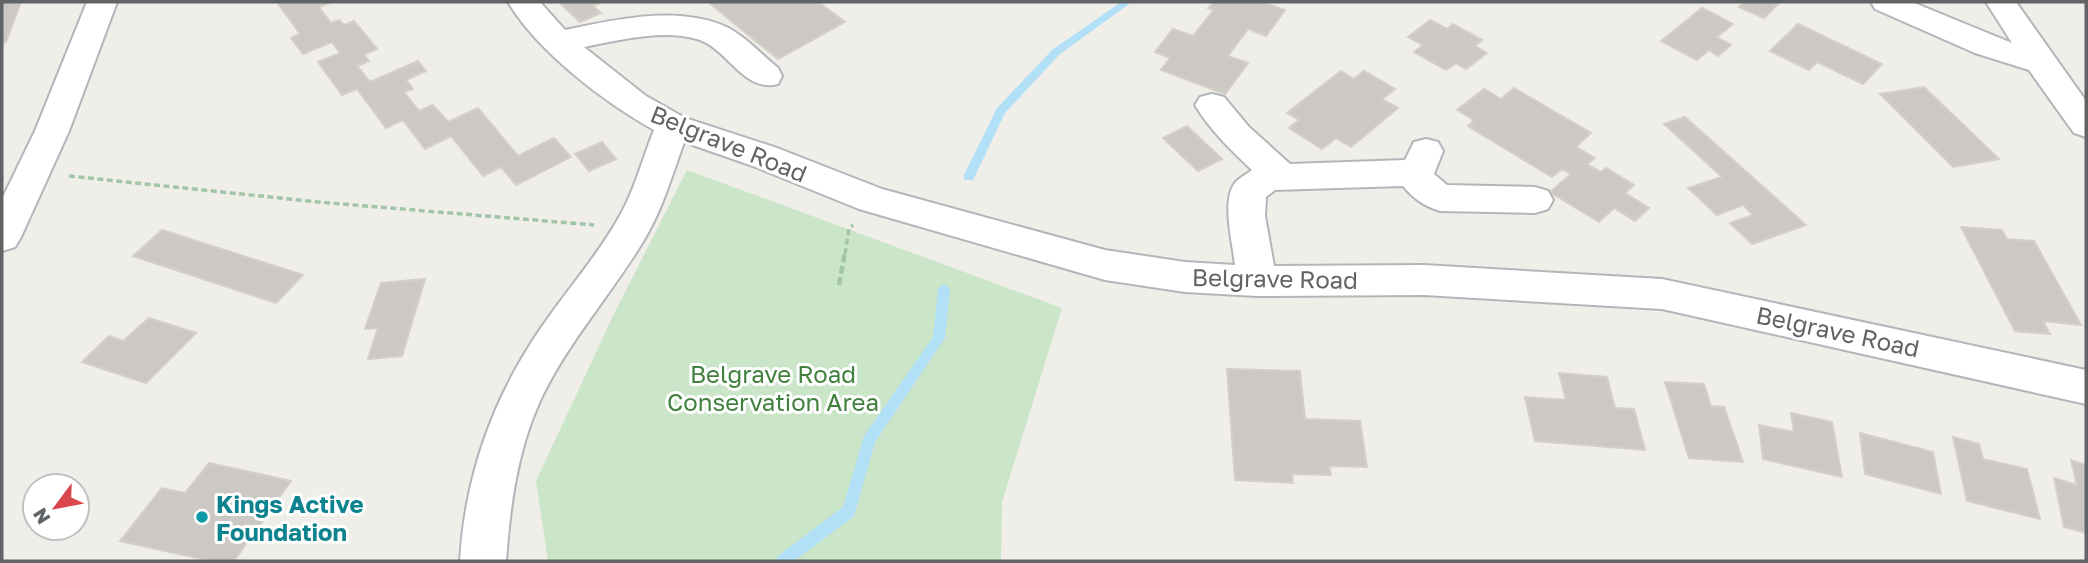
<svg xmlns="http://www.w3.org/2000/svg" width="2088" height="563" font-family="'Golos Text',sans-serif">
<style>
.green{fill:#cbe5c8}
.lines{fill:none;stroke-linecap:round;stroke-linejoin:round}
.stream{fill:#b2e1f7;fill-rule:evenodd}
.building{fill:#ccc9c5;stroke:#d4cfc7;stroke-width:2}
.minor-casing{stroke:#b3b6b9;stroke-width:4}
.path-far1{stroke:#a2c5a8;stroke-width:3.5;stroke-dasharray:6 3.5;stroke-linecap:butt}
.path{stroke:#a2c5a8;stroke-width:4.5;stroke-dasharray:8 3.5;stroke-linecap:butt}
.minor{fill:#fff;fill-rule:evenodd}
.culture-dot{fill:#0f9aa8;stroke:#fff;stroke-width:2.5}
.labels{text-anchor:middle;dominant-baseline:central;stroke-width:6;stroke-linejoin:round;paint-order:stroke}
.street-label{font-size:24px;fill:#606467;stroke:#fff}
.park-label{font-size:24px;fill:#42803e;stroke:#fff}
.culture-label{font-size:24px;font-weight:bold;fill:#0d838f;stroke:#fff;text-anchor:start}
</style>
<rect width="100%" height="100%" fill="#f0eee9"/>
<polygon class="green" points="687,170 1062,308 1002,502 1001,561 548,561 536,481 613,316"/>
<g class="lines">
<g class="stream">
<polygon points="1121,2 1132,2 1060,54 1005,113 973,180 965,180 963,177 997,108 1052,50"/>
<polygon points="944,284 948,286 950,289 945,338 875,442 854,516 794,561 776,561 778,556 843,507 864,436 933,337 938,289 940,286"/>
</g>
</g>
<g class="building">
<polygon points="2,2 21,2 6,42 2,43"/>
<polygon points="277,2 332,2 319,7 331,23 339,20 344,25 354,21 377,49 364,55 369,61 357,66 370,82 418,61 426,71 406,80 413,89 404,92 419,111 433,105 448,122 478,108 518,156 554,138 571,157 516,185 501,167 483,176 451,136 425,149 403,120 386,128 357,89 342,95 318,62 340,53 332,42 303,54 291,38 300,34"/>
<polygon points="559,2 602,2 593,6 601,13 580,22"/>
<polygon points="708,2 818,2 845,22 778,59"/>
<polygon points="1214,2 1262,2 1285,10 1266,36 1248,29 1228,56 1248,63 1225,94 1161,70 1170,58 1155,52 1173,29 1193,36 1214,10 1208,8"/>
<polygon points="1744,2 1780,2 1764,18 1739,7"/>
<polygon points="1702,8 1733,24 1717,37 1731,45 1718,56 1709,50 1697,60 1661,41"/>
<polygon points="1430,20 1447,29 1453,24 1482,40 1475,46 1487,53 1466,69 1456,63 1446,70 1414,52 1423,45 1408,37"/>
<polygon points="1798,24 1882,64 1863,84 1817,62 1809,70 1770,51"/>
<polygon points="1341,71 1354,79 1364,71 1395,89 1382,99 1398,108 1351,147 1336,138 1322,149 1289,128 1299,120 1287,113"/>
<polygon points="1924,87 1999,159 1953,167 1880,94"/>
<polygon points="1514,88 1591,133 1576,147 1595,158 1587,164 1601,172 1606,168 1634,185 1625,193 1649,208 1635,221 1614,208 1599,222 1550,192 1571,174 1562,169 1552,177 1468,126 1474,120 1457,110 1484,89 1501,99"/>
<polygon points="1685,117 1806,225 1752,244 1730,223 1753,215 1743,205 1717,215 1688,188 1722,177 1664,124"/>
<polygon points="1187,126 1222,159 1198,171 1163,138"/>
<polygon points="602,142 616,159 589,171 575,154"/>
<polygon points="1961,227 2002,230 2007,239 2034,241 2081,325 2043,321 2050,334 2015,331"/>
<polygon points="162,230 303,275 276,303 133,256"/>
<polygon points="425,279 402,356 368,359 378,328 365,329 381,283"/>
<polygon points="149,318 196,333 146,383 82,362 109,336 123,341"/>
<polygon points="1227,369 1300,371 1305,419 1360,421 1367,467 1329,466 1331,475 1292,474 1293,483 1235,480"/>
<polygon points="1559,373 1607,377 1615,408 1634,409 1645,450 1535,441 1525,397 1566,400"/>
<polygon points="1665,382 1704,384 1711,406 1724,407 1743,462 1689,458"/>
<polygon points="1791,413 1832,422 1842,477 1763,459 1759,425 1794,432"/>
<polygon points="1860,433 1933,452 1941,494 1865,474"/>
<polygon points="1953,437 1979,444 1983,459 2027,469 2040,519 1967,501"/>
<polygon points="2071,460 2086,465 2086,533 2064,527 2054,478 2077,485"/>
<polygon points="209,463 291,481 234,561 211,561 120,541 162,488 185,493"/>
</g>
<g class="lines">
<g class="minor-casing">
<g id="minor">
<polygon points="87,2 117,2 69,131 21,237 15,247 2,251 2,199 35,131"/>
<path d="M508,2H540L565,30C614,20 673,6 722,25C742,33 761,54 778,68L782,76L778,84C743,93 728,48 697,39C663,29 619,40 584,47L646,96L685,118L777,148L882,189L1105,250L1185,262L1235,265C1233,245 1221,200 1235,183C1239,178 1247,174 1252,170C1231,150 1210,130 1195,105L1200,97L1212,94L1224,97L1249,127L1290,164L1405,160L1414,142L1426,139L1438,142L1443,151L1434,174L1447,185L1535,187L1548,191L1553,200L1548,209L1535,213L1440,211C1424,206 1414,199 1403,186L1275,190L1266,197L1265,216L1274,266L1424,265L1662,279L2086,370V404L1662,309L1424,295L1257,296L1185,292L1105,280L859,209L753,166L684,142C672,176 662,210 644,240C611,295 567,343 540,401C517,452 510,506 506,561H460C465,476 493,398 541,328C566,291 596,258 618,219C634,192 642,160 654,130C604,102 538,52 508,2Z"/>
<polygon points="1871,2 1912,2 2012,43 1986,2 2016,2 2086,101 2086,137 2074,133 2029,70 1975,53 1875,9"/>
</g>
</g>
<g class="path-far1">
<polyline points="69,176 318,202 594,225"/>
<polyline points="845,254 849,229 853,225"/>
</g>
<polyline class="path" points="839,285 845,252"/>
<use href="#minor" class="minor"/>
</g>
<circle class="culture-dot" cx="202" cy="517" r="7"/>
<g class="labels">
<g class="street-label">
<text transform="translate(729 143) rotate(22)">Belgrave Road</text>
<text transform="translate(1275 278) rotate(1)">Belgrave Road</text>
<text transform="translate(1838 331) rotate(12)">Belgrave Road</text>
</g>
<g class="park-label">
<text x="773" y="373">Belgrave Road<tspan x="773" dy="28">Conservation Area</tspan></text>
</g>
<g class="culture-label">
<text x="216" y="503">Kings Active<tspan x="216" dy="28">Foundation</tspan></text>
</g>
</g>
<rect width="2088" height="563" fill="none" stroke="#606467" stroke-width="7"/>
<g transform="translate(56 507) rotate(238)"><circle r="33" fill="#ffffff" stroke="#bfc1c2" stroke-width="2"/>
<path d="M0-5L12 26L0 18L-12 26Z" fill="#d9464c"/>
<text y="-10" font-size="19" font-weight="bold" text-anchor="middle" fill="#606467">N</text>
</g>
</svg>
